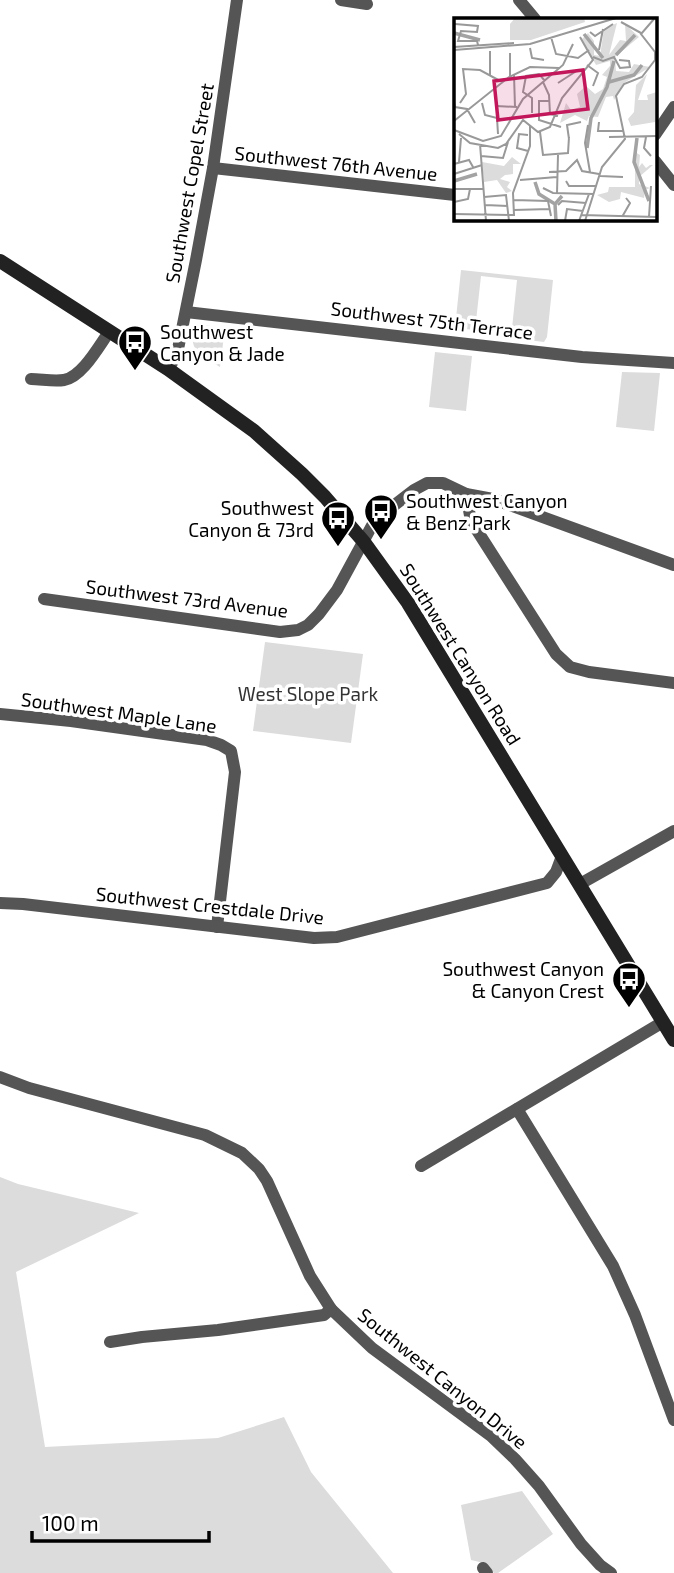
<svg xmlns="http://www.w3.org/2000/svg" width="674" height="1573" font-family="'Exo 2',sans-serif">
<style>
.green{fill:#dcdcdc}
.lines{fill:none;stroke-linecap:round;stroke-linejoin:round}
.minor{stroke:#555;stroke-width:12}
.secondary{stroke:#222;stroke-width:14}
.labels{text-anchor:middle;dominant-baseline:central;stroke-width:7;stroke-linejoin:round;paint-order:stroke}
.street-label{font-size:19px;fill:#000;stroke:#fff}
.poi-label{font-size:19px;fill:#000;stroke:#fff;text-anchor:start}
.park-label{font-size:19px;fill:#333;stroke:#fff}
.inset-river{fill:none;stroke:#a3a3a3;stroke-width:3.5}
.inset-road{fill:none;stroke:#999;stroke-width:2}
.view{fill:#c2185b;fill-opacity:0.15;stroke:#c2185b;stroke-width:3.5}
.inset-edge{fill:none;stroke:#000;stroke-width:3.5}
</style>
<rect width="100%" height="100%" fill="#fff"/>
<g class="green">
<polygon points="461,270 553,280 547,337 544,342 511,338 517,280 481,276 475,330 455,328"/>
<path d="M203,325L225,328L220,367C210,360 191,353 193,338C194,330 196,327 203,325Z"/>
<polygon points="435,352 472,356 466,411 429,407"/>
<polygon points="622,372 660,373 654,431 616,427"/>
<polygon points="265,642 363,654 351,743 253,731"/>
<polygon points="0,1177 18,1184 139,1213 16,1272 45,1447 218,1438 284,1417 311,1472 393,1573 0,1573"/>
<polygon points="522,1491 553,1534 498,1573 494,1573 484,1563 471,1560 461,1505"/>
</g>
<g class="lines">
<g class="minor">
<polyline points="341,0 367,4"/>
<polyline points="519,0 535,19"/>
<polyline points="655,135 674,107"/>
<polyline points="655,161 674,185"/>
<polyline points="213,168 455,195"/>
<polyline points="186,312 582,357 674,363"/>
<polyline points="168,369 175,358 178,349 196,260 213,168 237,0"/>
<path d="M31,379C41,379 54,382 64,380C82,377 99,346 109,332"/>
<polyline points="466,494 471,521 556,654 570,667 589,672 674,683"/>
<polyline points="44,599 280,632 298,630 308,625 319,614 337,590 375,520 414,490 427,483 443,483 466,494 493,499 674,565"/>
<polyline points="0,714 71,721 207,740 221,745 231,751 235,772 217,927"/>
<polyline points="580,884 674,831"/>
<polyline points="0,903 23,904 314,938 337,937 547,883 556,872 562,856"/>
<polyline points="0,1077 29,1088 205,1135 242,1153 259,1169 267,1181 310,1276 331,1309 372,1348 491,1436 515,1459 539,1486 581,1544 600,1565 611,1573"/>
<polyline points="517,1109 613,1266 635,1315 674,1420"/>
<polyline points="421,1166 663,1022"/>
<polyline points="110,1342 142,1337 218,1330 324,1315 331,1309"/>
<polyline points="483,1568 487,1573"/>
</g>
<polyline class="secondary" points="0,261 168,369 254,431 302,474 325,497 364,542 408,603 674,1040"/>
</g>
<defs>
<g id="bus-pin" transform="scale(1.75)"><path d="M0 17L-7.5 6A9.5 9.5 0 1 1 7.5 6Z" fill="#000" stroke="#fff"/><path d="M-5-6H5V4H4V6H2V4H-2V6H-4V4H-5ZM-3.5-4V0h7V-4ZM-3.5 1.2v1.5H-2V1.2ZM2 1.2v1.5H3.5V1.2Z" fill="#fff"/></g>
</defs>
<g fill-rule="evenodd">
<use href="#bus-pin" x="135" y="342"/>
<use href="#bus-pin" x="381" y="511"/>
<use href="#bus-pin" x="338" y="518"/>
<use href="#bus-pin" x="629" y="979"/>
</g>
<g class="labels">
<g class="street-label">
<text transform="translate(336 163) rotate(6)">Southwest 76th Avenue</text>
<text transform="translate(189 183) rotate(-80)">Southwest Copel Street</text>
<text transform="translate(432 320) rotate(7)">Southwest 75th Terrace</text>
<text transform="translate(187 598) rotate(7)">Southwest 73rd Avenue</text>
<text transform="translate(461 654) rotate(58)">Southwest Canyon Road</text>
<text transform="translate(119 712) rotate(8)">Southwest Maple Lane</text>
<text transform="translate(210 905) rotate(6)">Southwest Crestdale Drive</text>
<text transform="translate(443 1378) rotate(39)">Southwest Canyon Drive</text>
</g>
<g class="poi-label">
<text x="160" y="331">Southwest<tspan x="160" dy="22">Canyon &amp; Jade</tspan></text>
<text x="406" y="500">Southwest Canyon<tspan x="406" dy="22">&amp; Benz Park</tspan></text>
<text x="314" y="507" text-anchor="end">Southwest<tspan x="314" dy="22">Canyon &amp; 73rd</tspan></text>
<text x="604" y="968" text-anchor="end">Southwest Canyon<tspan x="604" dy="22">&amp; Canyon Crest</tspan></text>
</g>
<g class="park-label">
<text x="308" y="693">West Slope Park</text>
</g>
</g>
<g transform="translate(454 18)">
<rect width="203" height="203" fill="#fff"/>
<path d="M61,0H130L131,4L77,22H56V6ZM163,5L155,37L166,22L172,23L171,6L185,19L161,39L162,53L175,54L180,46L196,49L170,65L160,82L159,78L152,79L144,99L135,98L133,103L121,97L106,105L112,85L117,92L126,89L123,76L132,68L141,76L149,71L153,59L148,57L156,48V43L142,47L128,21L134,15L140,23V37L146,38L150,11ZM193,56L184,82H194L193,77L203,74V118L201,104L177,108L174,101L180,94L182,67ZM181,134L186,137L185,149L188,145L192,150L196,147H199L185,159V166L196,170L191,172L190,180L167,174L166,181L155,184L143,177L154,174L155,169H181ZM58,139L67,146H59V156L51,157L46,161L56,164L53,169L58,173L52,175L43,162L30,164L28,144L50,148Z" fill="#dcdcdc"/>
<path class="inset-river" d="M0,15L26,22M130,16L149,40M162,37L181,17M155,64L180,57L188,47M183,120L180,144L195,183M133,130L137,100L153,69L160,43M0,163L23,156M81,164L85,176L101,186M102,203L101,186L108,178"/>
<path class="inset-road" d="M167,4L187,15M1,6L24,8L23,14L7,13L4,23H23L24,27M136,14L141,18L159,6M97,19L102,36L124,40L135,32M0,29L60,25M76,30L78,40L90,42M0,32L76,26L162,0M145,32L149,11M36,33V57M56,35V58M139,39L149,43L160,39L166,50L176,49L175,43L165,42M133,47L144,55L139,68M60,57L61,89M89,64L95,77L96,96L104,98M104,65L124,52M96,83H85V102L107,109M0,85L1,89L13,91L21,105M6,85L12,76L9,51L26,52L48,64M28,85L31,97L43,100L44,116M42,88L63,89M78,95V80L69,74L72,58L85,56L91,63M0,103L55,59L76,49L105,50M145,104L144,113H170M134,107L131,125L136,154M0,112L29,123L47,118L69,81L109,47L119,26M86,114L89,137L114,135L115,119M5,116L16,125L44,130L52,126L69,102L84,114L96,109L108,80L139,42L126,19M74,117L65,116L63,130L74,133M155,119L203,118M192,119L190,130L197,138M115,121L113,107L127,104M26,126L32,203M27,138L49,140L54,124M5,144L7,120M0,146L15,142L19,149M95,154L112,153L123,142L128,153L145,156M0,156L28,147M146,158L169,159M66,162L103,159M112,163L115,168H142M89,170L99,175L140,176M0,171H29M103,175L104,137M30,179L52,177L55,203M60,182L94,183L97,198M0,184L14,181L16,171M31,187L54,188M104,187L108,183L132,185M60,192L96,191M0,196L60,197L59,175L76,128V107M127,197L203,199M168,199L176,185L172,180M195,199L197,168M111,203L113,191L129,193M125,203L135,176M131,203L148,149L171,121L162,78L170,66L188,59L201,42V34L187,16L200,1"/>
<path class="view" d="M129,52L134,91L44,102L40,63Z"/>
<rect width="203" height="203" class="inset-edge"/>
</g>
<path d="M32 1531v10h177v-10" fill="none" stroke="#000000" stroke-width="3.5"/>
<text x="42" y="1531" font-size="21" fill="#000000" stroke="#ffffff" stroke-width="5" paint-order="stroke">100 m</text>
</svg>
